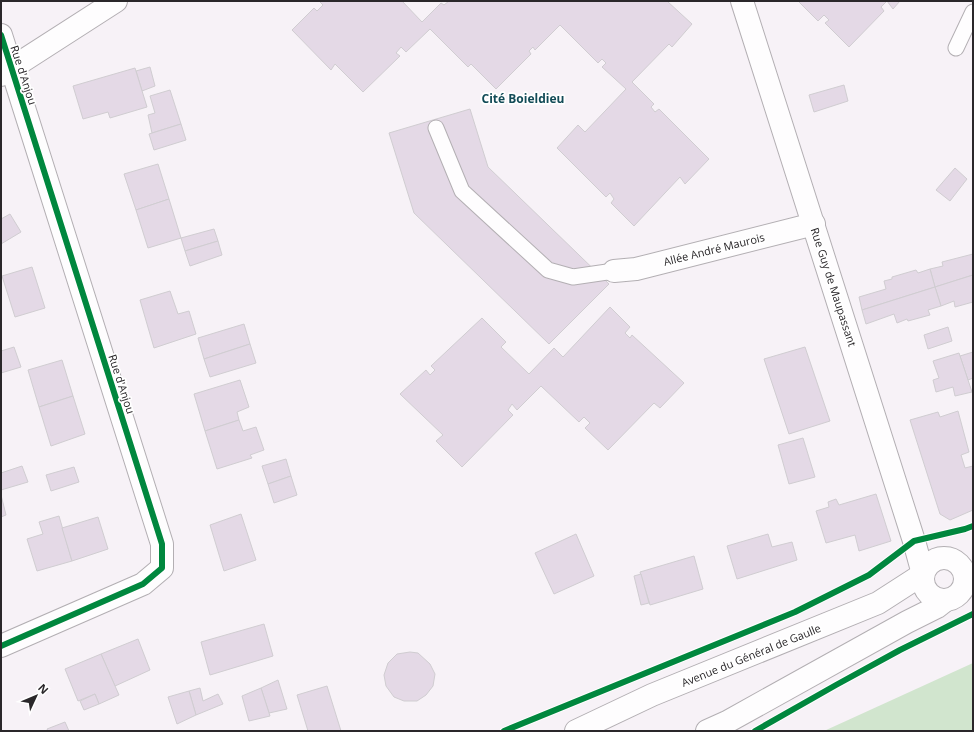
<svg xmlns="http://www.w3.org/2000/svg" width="974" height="732" font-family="'Open Sans',sans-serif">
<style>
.green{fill:#d1e5ce}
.building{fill:#e4d9e6;stroke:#d0cdd1}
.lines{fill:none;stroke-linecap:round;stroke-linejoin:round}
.lane-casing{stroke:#b3afb3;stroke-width:17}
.street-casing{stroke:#b3afb3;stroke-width:24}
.secondary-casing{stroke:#b3afb3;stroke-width:24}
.lane{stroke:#fefdfe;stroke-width:15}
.street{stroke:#fefdfe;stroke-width:22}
.secondary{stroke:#fefdfe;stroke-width:22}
.cycleway-casing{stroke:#fff;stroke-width:8}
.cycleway{stroke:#00873e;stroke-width:6}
.labels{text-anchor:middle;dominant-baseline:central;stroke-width:3.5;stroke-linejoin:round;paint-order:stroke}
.street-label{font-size:11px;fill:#2a272a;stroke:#fff}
.neighbourhood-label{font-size:12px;font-weight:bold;fill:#124b57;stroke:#fff}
</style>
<rect width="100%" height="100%" fill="#f7f2f7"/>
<polygon class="green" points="973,663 973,731 824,731"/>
<g class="building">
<polygon points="321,1 402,1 422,22 441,3 444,5 449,1 667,1 692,24 672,47 669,44 632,82 654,104 651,107 655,112 659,109 709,159 685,184 680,177 634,226 611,203 614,199 610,193 606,197 557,148 578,125 585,132 626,89 602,67 606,63 602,59 598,63 560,25 535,50 533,47 529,51 531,54 496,89 471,64 468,67 430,29 406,52 401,47 396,53 400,56 363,92 335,64 331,70 292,30 314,8 317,11 323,5 320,2"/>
<polygon points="798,1 900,1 893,9 887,1 881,7 884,11 849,47 825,23 829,20 824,15 818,21"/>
<polygon points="150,67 155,86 142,91 136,71"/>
<polygon points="135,68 147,107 110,118 108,112 83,119 73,86"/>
<polygon points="844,85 848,101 814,112 809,95"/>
<polygon points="170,90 181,124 152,133 148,115 155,113 150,96"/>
<polygon points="470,109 488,167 609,284 549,344 414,213 389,133"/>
<polygon points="181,124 186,140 154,150 149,134"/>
<polygon points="158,164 169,199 136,210 124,174"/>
<polygon points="955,168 967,179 950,201 936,190"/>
<polygon points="169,199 181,238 148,248 136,210"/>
<polygon points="10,214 21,232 1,244 1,219"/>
<polygon points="214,229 218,241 185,251 181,238"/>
<polygon points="218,241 222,255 190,266 185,251"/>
<polygon points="973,254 973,275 935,287 930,269 943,266 942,262"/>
<polygon points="32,267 45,308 15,317 2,276"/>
<polygon points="930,269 935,287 862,310 859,297 886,289 884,281 892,279 892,277 916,270 918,273"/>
<polygon points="973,275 973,302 955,307 954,301 941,306 935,287"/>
<polygon points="935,287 941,306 928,310 930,315 908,321 907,319 897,323 894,314 866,324 862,310"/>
<polygon points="170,291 178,314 189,311 196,334 154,348 140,300"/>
<polygon points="610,307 630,327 625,333 630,338 632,335 684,383 660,408 654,403 608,450 585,428 590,423 584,417 579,422 541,386 517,410 512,404 508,410 513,415 462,467 436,441 443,435 400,394 426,370 430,375 435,370 431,366 482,318 506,342 501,347 529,374 554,348 563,357"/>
<polygon points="244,324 250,344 204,359 198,338"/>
<polygon points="948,327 952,341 928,349 924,335"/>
<polygon points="250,344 256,363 210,377 204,359"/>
<polygon points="14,347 21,367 1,373 1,351"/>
<polygon points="805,347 830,421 789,434 764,359"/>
<polygon points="973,352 973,378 968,380 960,356"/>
<polygon points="959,353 972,392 955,396 953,387 936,392 933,380 939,378 933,361"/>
<polygon points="62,360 73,396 39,407 28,370"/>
<polygon points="240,380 249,407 237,412 239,420 205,431 194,394"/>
<polygon points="73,396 85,434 51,446 39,407"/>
<polygon points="958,411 969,452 961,455 965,468 973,466 973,510 950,520 940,514 910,420 938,412 940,417"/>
<polygon points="239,420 243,431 256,427 264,450 250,455 252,458 217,469 205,431"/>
<polygon points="803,438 815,477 789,484 778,445"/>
<polygon points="286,459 291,476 268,484 262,466"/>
<polygon points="22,466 28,482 1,490 1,473"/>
<polygon points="74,467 79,482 51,491 46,475"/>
<polygon points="291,476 297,495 274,503 268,484"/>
<polygon points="876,494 891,541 859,551 855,535 826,543 816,511 829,507 828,502 836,499 839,505"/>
<polygon points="1,495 6,515 1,517"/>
<polygon points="241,514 256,560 224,571 210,525"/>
<polygon points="59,516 72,561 37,571 27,539 43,534 39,522"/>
<polygon points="98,517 108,549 72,561 62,528"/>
<polygon points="576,534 594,576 554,594 535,553"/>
<polygon points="768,534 772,547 792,542 797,560 737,579 727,546"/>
<polygon points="694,556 703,589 650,605 640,572"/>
<polygon points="641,574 649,603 641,605 634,576"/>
<polygon points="264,624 273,656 210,675 201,642"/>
<polygon points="138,639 150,670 115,686 101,654"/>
<polygon points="410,652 418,653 430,664 435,674 433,686 426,695 417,701 404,701 394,697 386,686 384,675 388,663 397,654"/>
<polygon points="101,654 119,695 99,704 95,694 78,701 65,669"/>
<polygon points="278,680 287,709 269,713 261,688"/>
<polygon points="327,686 341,731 308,731 297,695"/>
<polygon points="200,688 203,701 218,694 223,704 196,715 189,691"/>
<polygon points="261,688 270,716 249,721 242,696"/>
<polygon points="189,691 196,715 177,724 168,697"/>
<polygon points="95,694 99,704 84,710 80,701"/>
<polygon points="65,722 69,731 48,731 47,729"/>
</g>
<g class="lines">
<g class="lane-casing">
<g id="lane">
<polyline points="956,48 973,12"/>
<polyline points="436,128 462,191 548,270 573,277 614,271"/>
</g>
</g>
<g class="street-casing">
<g id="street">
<polyline points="742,1 914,541 923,574"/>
<polyline points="1,35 162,544 162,568 143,584 1,646"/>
<polyline points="1,75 116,1"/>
<polyline points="614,271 636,269 814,224"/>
</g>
</g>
<g class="secondary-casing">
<g id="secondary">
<circle cx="944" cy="579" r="21"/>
<polyline points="576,731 652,695 878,603 923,574"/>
<polyline points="707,731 727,722 907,622 937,607 946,600"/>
</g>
</g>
<use href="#lane" class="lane"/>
<use href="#street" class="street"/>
<use href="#secondary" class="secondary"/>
<g class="cycleway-casing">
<g id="cycleway">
<polyline points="1,35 162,544 162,568 143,584 1,646"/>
<polyline points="504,731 795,612 869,575 914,541 965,529 973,526"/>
<polyline points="755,731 836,685 900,650 973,614"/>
</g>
</g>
<use href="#cycleway" class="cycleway"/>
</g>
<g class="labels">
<g class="street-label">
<text transform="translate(24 75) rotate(72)">Rue d'Anjou</text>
<text transform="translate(714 249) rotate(-14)">Allée André Maurois</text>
<text transform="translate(834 287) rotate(72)">Rue Guy de Maupassant</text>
<text transform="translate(122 384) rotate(72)">Rue d'Anjou</text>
<text transform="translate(751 655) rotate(-22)">Avenue du Général de Gaulle</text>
</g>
<g class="neighbourhood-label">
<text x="523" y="98">Cité Boieldieu</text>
</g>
</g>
<rect width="974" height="732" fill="none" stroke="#2a272a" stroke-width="4"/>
<g transform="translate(36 696) rotate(46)" stroke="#ffffff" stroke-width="3" paint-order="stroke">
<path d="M0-3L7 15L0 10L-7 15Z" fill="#2a272a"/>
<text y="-6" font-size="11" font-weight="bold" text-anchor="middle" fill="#2a272a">N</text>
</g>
</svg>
